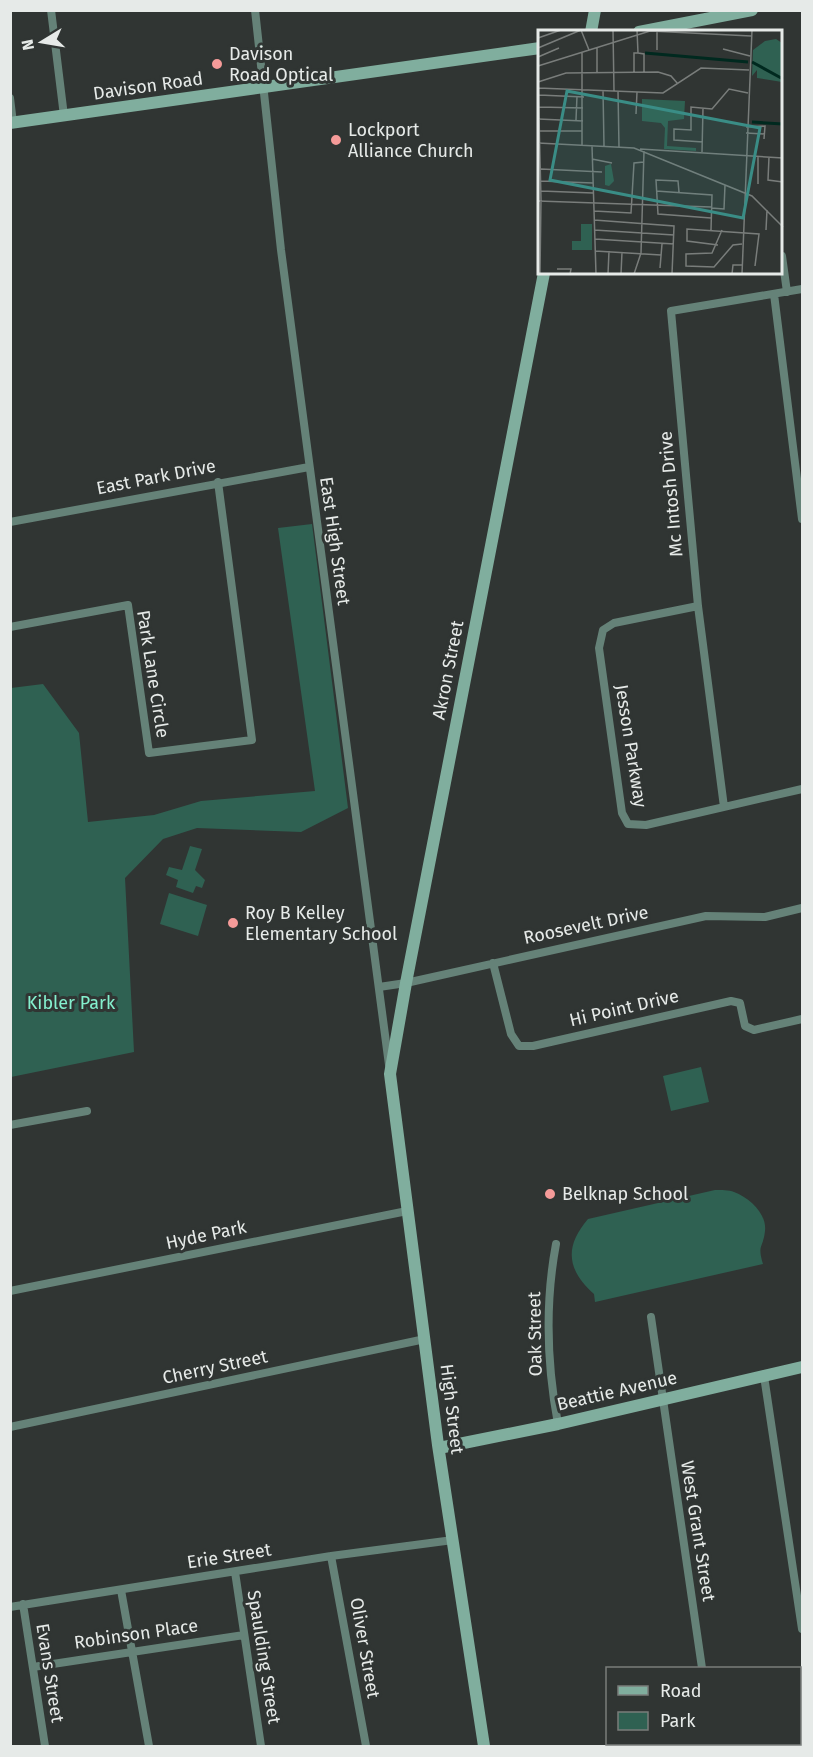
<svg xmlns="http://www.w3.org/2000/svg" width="813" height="1757" font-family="'Fira Sans',sans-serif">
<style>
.park{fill:#2f6152}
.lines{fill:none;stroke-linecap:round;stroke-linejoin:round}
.street{stroke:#658278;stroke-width:8}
.secondary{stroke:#80ae9e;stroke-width:12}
.poi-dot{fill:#f59b99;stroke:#303533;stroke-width:2}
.labels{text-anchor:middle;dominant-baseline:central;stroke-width:6;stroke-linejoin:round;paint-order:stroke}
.poi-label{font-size:18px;fill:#e6eae8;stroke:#303533;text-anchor:start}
.street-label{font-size:18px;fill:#e6eae8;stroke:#303533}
.park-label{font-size:18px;fill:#84f0ce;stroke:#303533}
.inset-river{fill:none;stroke:#00291f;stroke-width:3}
.inset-road{fill:none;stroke:#797d7b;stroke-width:1.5}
.view{fill:#3a8d86;fill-opacity:0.15;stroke:#3a8d86;stroke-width:3}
.inset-edge{fill:none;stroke:#e6eae8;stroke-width:3}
</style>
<rect width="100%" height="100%" fill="#303533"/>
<path class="park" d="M312 524 348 808 301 832 197 828 163 839 125 878 134 1052 11 1077V688L43 684 79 733 88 822 154 815 201 801 315 791 278 528Z
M190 846 202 849 195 870 205 880 202 888 196 886 193 893 176 887 178 880 166 875 169 867 182 870Z
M169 893 207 905 198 936 160 924Z
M701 1067 709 1102 671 1111 663 1076Z
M715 1190C721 1190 729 1190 734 1192 750 1198 767 1214 765 1231 763 1249 757 1244 763 1264L595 1302 594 1294C567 1270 564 1247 588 1219Z"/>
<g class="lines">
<path class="street" d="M51 10 64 116
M255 10 281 250 389 1065
M10 98 13 123
M782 256 787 292
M774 294 802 519
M10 522 309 467
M698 606 614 623 603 630 599 648 622 813 628 824 646 825 802 789
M10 627 128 605 149 753 252 740 218 482
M724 807 698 606 671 311 802 289
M493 963 511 1034 519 1046H533L731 1001 740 1003 745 1026 754 1030 802 1019
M379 987 406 983 706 916 765 917 802 908
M10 1125 87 1111
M556 1244C545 1303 547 1365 558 1424
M10 1291 407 1211
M651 1317 702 1668
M764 1376 802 1629
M10 1427 425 1339
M331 1556 366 1746
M235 1572 261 1746
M121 1590 149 1746
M23 1604 45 1746
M10 1607 331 1556 453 1540
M33 1667 244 1635
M713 1744 714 1746"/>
<path class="secondary" d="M591 32 595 10
M639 32 752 10
M10 123 540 48
M439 1448 558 1424 802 1367
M484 1746 438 1445 390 1074 406 983 544 273"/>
</g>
<g class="poi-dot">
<circle cx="217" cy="64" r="6"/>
<circle cx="336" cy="140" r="6"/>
<circle cx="233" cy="923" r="6"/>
<circle cx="550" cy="1194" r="6"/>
</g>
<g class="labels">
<g class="poi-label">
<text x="229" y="54">Davison<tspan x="229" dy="21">Road Optical</tspan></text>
<text x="348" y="130">Lockport<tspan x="348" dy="21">Alliance Church</tspan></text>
<text x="245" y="913">Roy B Kelley<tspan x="245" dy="21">Elementary School</tspan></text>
<text x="562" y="1194">Belknap School</text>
</g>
<g class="street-label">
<text transform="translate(148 86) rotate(-8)">Davison Road</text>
<text transform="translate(156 477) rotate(-11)">East Park Drive</text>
<text transform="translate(671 494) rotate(-95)">Mc Intosh Drive</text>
<text transform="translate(335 541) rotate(82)">East High Street</text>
<text transform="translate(448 670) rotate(-79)">Akron Street</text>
<text transform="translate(153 674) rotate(81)">Park Lane Circle</text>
<text transform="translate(631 746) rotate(81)">Jesson Parkway</text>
<text transform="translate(586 925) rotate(-12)">Roosevelt Drive</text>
<text transform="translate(624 1008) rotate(-13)">Hi Point Drive</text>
<text transform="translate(206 1235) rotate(-12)">Hyde Park</text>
<text transform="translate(535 1334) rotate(-91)">Oak Street</text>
<text transform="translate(215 1367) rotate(-12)">Cherry Street</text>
<text transform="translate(617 1391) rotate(-13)">Beattie Avenue</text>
<text transform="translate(452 1409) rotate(83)">High Street</text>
<text transform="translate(698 1531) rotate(81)">West Grant Street</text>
<text transform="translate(229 1556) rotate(-9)">Erie Street</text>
<text transform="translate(136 1634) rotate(-8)">Robinson Place</text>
<text transform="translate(365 1648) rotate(80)">Oliver Street</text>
<text transform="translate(264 1657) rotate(81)">Spaulding Street</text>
<text transform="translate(50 1673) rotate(81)">Evans Street</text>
</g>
<g class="park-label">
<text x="71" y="1003">Kibler Park</text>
</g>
</g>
<g transform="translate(538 30)">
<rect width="244" height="244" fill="#303533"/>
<path d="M238 9 244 13V52L219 48V40L214 46 215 20 227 11Z" fill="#2f6152"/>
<path d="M104 69 147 71 146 89 130 91 129 116 158 118V121L126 119 127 98 123 93 104 91ZM73 134 76 151 71 156 67 155V136ZM43 194H54V220H34V211H43Z" fill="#2f6152"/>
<path class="inset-river" d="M107 23 210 32M214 32 245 49M214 92 245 94"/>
<path class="inset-road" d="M43 0 51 20M75 0 76 61M99 0 100 23M0 8 23 0M59 17V43M0 18 43 0M185 19 212 26M119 20V1M100 23 106 24V42M0 27 21 18M0 36 112 1 213 6M96 42V23H100M0 44 3 169M0 52 28 43 120 42 133 46 140 54M0 58 125 63 163 38 211 40M65 60 66 116M80 61 81 117M1 65 46 67M1 77 45 78M98 84 99 62M0 89 45 91M38 90 39 66M208 97 227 96 226 109M2 101H44M208 103 227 104M165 112 136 110V99L153 100V77L174 79 191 59 210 63M0 113 96 118 214 166 245 197M44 115V22M54 116 58 244M102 119 245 128M164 122 165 78M231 127 230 150 245 152M54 129 74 133M3 139 64 142M3 151 55 153M220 154V126M3 161 55 163M118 161 174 165 173 200M141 162 140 151 118 150 120 184 173 188M0 171 173 177M173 178 186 179 187 155M56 181 93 183 96 133 106 132M56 190 136 196 134 244M56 200 136 205M184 200 174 223 148 224V236L176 237 195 215 204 214M228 200 229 180M57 209 136 214M180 215 149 211V199L221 204 217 236M57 221 123 225M122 238 124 214M19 239H33L32 244M2 244 3 169M70 244 71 221M83 244 84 222M96 244 103 223 106 121M194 244 195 235H204M204 244 214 0"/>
<path class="view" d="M29 61 222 98 205 188 12 150Z"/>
<rect width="244" height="244" class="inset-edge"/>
</g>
<rect width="813" height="1757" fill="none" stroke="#e6eae8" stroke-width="24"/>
<rect x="606" y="1667" width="195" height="78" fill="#303533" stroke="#797d7b" stroke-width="1.5"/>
<rect x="618" y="1686" width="30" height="9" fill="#80ae9e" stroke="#797d7b" stroke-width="1.5"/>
<text x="660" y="1697" font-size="18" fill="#e6eae8">Road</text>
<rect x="618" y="1712" width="30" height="18" fill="#2f6152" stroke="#797d7b" stroke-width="1.5"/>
<text x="660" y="1727" font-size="18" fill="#e6eae8">Park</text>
<g transform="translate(42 42) rotate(259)" stroke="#303533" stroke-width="4.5" paint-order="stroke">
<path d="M0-4.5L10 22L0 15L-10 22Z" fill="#e6eae8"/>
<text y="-9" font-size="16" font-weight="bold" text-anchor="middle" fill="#e6eae8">N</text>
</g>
</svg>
